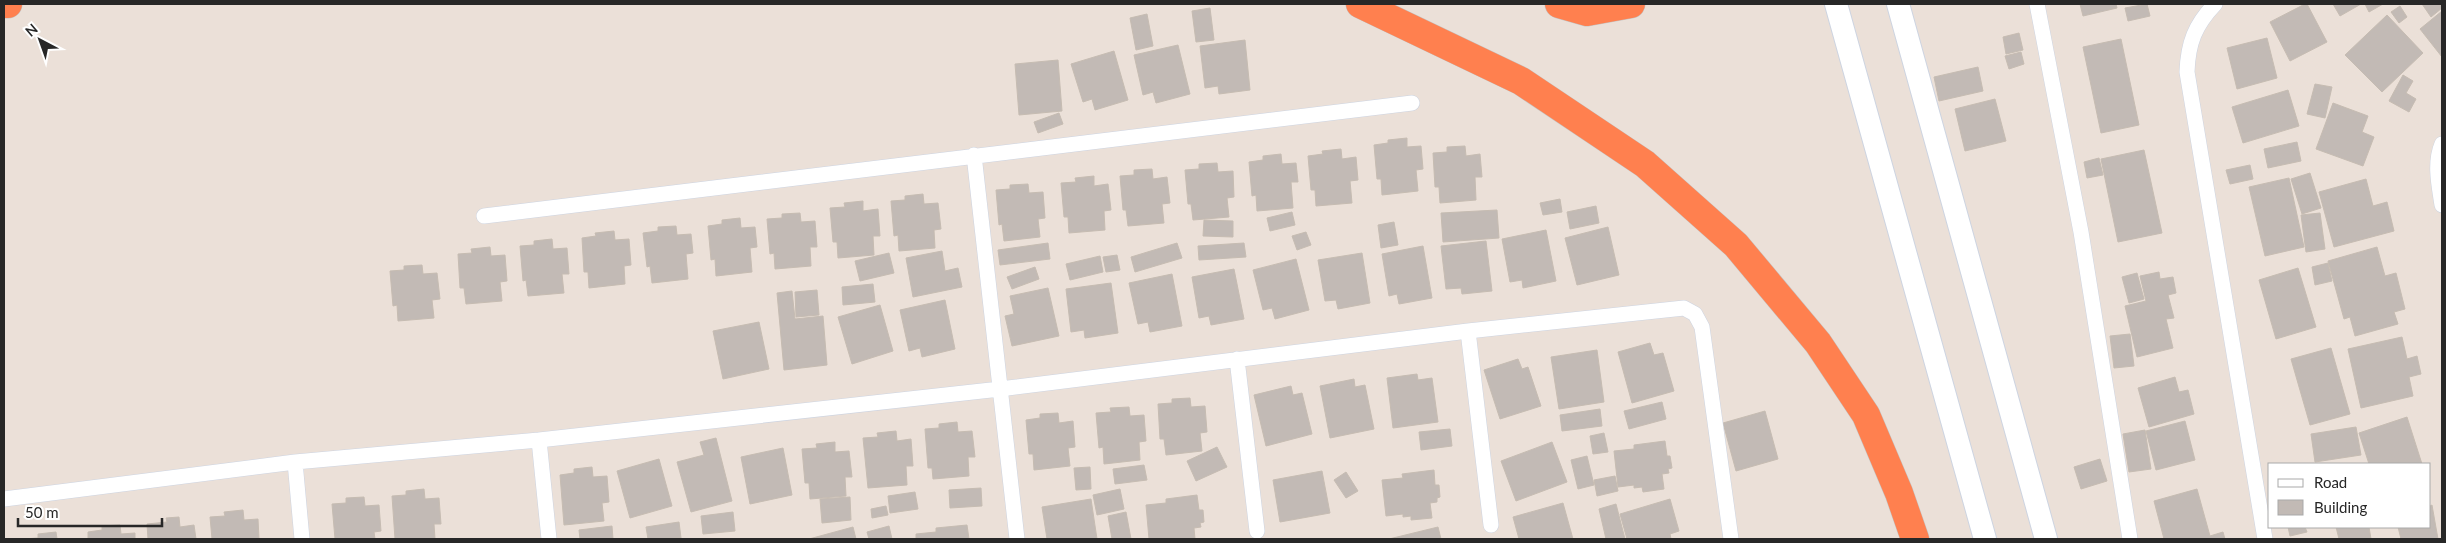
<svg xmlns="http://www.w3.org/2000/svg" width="2446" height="543" font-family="Lato,sans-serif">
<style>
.building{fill:#c2bab5;stroke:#c6bcb2}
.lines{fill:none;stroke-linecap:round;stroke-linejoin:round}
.street-casing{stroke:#cdd4e1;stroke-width:16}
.secondary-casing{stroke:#cdd4e1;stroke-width:24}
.highway-casing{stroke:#c3c3c3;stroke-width:29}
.street{stroke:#fff;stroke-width:15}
.secondary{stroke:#fff;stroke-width:22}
.highway{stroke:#ff804f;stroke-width:28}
</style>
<rect width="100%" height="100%" fill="#ebe0d8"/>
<path class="building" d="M2080 4H2116L2117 8 2083 16Z
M2147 4 2150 16 2128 21 2125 8Z
M2305 4H2307L2327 42 2290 61 2270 22Z
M2333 4H2361L2340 16Z
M2365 4H2383L2369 12Z
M2422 4H2442V8L2431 17Z
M2400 6 2407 17 2399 23 2391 12Z
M1210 8 1214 40 1196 42 1192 11Z
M2442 11V57L2420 29Z
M1147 14 1153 46 1136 50 1130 18Z
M2387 15 2423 53 2382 92 2345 55Z
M2019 33 2023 50 2006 54 2003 37Z
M2267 38 2277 78 2237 89 2227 48Z
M2121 39 2139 125 2101 133 2083 47Z
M1245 40 1250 90 1219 94 1218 86 1205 88 1200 46Z
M1178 45 1190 94 1156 103 1153 92 1143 95 1134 55Z
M1114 51 1128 100 1095 110 1092 99 1083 102 1071 64Z
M2021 52 2024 64 2009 69 2005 56Z
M1058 60 1062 111 1019 115 1015 64Z
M1978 67 1983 91 1939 101 1934 77Z
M2403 75 2413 81 2406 93 2416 99 2409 112 2389 101Z
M2315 84 2332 87 2325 118 2307 114Z
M2288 90 2299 126 2243 143 2232 107Z
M1995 99 2006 141 1965 151 1955 109Z
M2333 103 2368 116 2362 132 2374 137 2363 166 2316 149Z
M1059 113 1063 124 1038 133 1034 122Z
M1407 138V147L1421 146 1423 169 1416 170 1418 191 1382 195 1381 179H1377L1374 145 1388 143V140Z
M2297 142 2301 161 2268 168 2264 149Z
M1465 146 1466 156 1480 154 1482 177H1475L1476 200 1440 203 1439 187H1435L1433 153 1447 152V147Z
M1341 149 1342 159 1356 157 1358 180 1350 181 1352 203 1316 206 1315 190H1311L1308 156 1323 154 1322 151Z
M2144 150 2162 233 2118 242 2101 159Z
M1281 154 1282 164 1296 163 1298 182H1291L1293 208 1257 211 1256 195 1252 196 1249 162 1263 160V156Z
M2099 158 2103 175 2087 178 2084 162Z
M1217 163 1218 172 1233 171 1234 197 1227 198 1229 217 1193 220 1191 204H1188L1185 170 1199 169V164Z
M2250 165 2253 179 2230 184 2226 170Z
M1152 169 1153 179 1167 177 1170 203 1162 204 1164 223 1128 226 1126 210H1123L1120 176 1134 175V170Z
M2310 173 2321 208 2302 214 2291 179Z
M1094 176V186L1108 184 1111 210 1104 211 1105 230 1069 233 1068 217H1064L1061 183 1076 182 1075 178Z
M2289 178 2304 247 2265 256 2249 187Z
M2366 179 2373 206 2387 202 2394 231 2334 247 2319 192Z
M1028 184 1029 193 1043 192 1045 218 1038 219 1040 237 1004 241 1002 224 999 225 996 190 1010 189V185Z
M923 194 924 204 938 203 941 229 934 230 935 248 899 251 898 235 894 236 891 201 905 200V196Z
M1560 199 1562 212 1543 215 1540 203Z
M863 201V211L878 209 880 236H873L874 255 838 258 837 242H833L830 208 845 207 844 203Z
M1596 206 1599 223 1570 229 1567 212Z
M1497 210 1499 238 1443 242 1441 213Z
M1292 212 1295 225 1270 231 1267 218Z
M800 213 801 222 815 221 817 247H810L811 266 775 269 774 253 770 254 767 219 782 218V214Z
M2320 213 2325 249 2306 252 2301 215Z
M740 218 741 228 755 227 757 247 750 248 752 272 716 276 715 259 711 260 708 226 722 224V220Z
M1204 220 1233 221V237L1203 236Z
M1394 222 1398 245 1381 248 1378 225Z
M676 226 677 235 691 234 693 253 686 254 688 279 652 283 650 266 647 267 643 233 658 231V227Z
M1608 227 1619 275 1577 285 1565 238Z
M1546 230 1556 281 1523 288 1522 280 1510 282 1502 239Z
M614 231 615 240 629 239 631 265 624 266 625 284 589 288 588 272H584L582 238 596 236 595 233Z
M1306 232 1311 245 1297 250 1292 236Z
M552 239 553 249 567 248 569 274H562L564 293 528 296 526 280 523 281 520 246 534 245V241Z
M1486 241 1492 291 1462 294 1461 288 1446 289 1441 246Z
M1048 243 1050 259 1000 265 998 250Z
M1177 243 1182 258 1135 272 1131 257Z
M1244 243 1246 257 1199 260 1198 246Z
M1423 246 1432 298 1399 304 1397 294 1389 296 1382 254Z
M490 247 491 256 505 255 507 281 500 282 502 301 466 304 464 288H460L458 254 472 253 471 249Z
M2377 247 2385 276 2396 273 2405 309 2394 312 2398 324 2355 336 2350 317 2344 319 2328 261Z
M942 251 945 271 958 268 962 287 913 297 906 258Z
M889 253 894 273 860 281 855 261Z
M1362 253 1370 303 1338 309 1336 300 1325 301 1318 260Z
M1117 255 1120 270 1106 272 1103 257Z
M1100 256 1103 272 1070 280 1066 264Z
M1296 259 1309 310 1275 319 1272 308 1263 310 1253 270Z
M2328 263 2332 281 2315 285 2312 267Z
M422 265 423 274 437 273 440 299 432 300 434 318 398 321 397 305 393 306 390 271 404 270V266Z
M1035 267 1039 279 1012 289 1007 277Z
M2298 268 2316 327 2276 339 2259 280Z
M1234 269 1244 319 1211 325 1209 316 1199 318 1192 277Z
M2159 272 2160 279 2173 277 2176 293 2168 295 2174 318 2166 319 2173 348 2137 357 2125 306 2146 301 2140 276Z
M2137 273 2144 299 2129 303 2122 277Z
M1172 274 1182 326 1150 332 1148 322 1138 324 1129 283Z
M1111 283 1118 333 1085 338 1084 330 1071 332 1066 289Z
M873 284 875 302 843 305 842 287Z
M1048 288 1059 336 1012 346 1005 316 1014 314 1010 296Z
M817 290 819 315 796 317 795 292Z
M792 291 795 319 823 316 827 365 784 370 777 293Z
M945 300 955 349 922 357 920 348 909 351 900 310Z
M880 305 893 351 852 364 838 317Z
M759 322 769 369 723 379 713 331Z
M2130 334 2134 366 2114 368 2110 336Z
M2402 337 2407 359 2417 356 2421 374 2409 377 2413 396 2361 408 2348 349Z
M1650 343 1654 355 1663 353 1674 391 1632 403 1618 352Z
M2331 348 2350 414 2310 425 2291 359Z
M1597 350 1604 402 1559 409 1551 357Z
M1518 359 1522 369 1528 367 1541 406 1500 419 1484 370Z
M1417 374 1418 380 1432 378 1438 422 1393 428 1387 378Z
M2175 377 2179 392 2188 390 2194 414 2149 427 2138 388Z
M1354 379 1355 387 1365 385 1374 429 1330 438 1320 386Z
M1291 386 1293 395 1302 393 1312 434 1266 446 1254 395Z
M1190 398 1191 407 1205 406 1207 432 1200 433 1202 451 1166 455 1164 439H1160L1158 404 1172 403V399Z
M1662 402 1666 419 1629 429 1624 411Z
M1129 407 1130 416 1144 415 1146 441 1139 442 1140 460 1104 464 1103 447 1099 448 1096 413 1111 412 1110 408Z
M1600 409 1602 426 1562 431 1560 415Z
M1765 411 1778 459 1736 471 1723 423Z
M1058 413 1059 423 1073 421 1075 447 1068 448 1070 466 1034 470 1033 454H1029L1026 420 1040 418V414Z
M2407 417 2422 464H2369L2359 433Z
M2185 421 2195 460 2156 470 2146 431Z
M957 422 958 432 972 431 975 457H968L969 476 933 479 932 468H928L925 429 939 428V424Z
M2356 427 2361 455 2315 462 2311 434Z
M1450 429 1452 446 1421 450 1419 432Z
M2145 430 2151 469 2129 472 2123 434Z
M896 431 897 441 911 439 913 466H906L907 485 868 488 863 438 878 437 877 433Z
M1604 433 1608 452 1593 454 1590 436Z
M716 438 732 501 691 512 677 462 704 455 700 442Z
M1665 441 1667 456H1670L1672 468 1668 469 1669 473 1662 474 1664 489 1643 492 1642 487 1634 488V485L1618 487 1614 451 1634 449V445Z
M835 442V452L849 451 852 477H845L846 496 810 499 809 483H805L802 449 817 448 816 444Z
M1552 442 1567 482 1516 501 1501 461Z
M1217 447 1227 467 1196 481 1187 461Z
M783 448 792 495 750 504 741 457Z
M1587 456 1594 485 1578 489 1571 460Z
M659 459 672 506 630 518 617 471Z
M2100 459 2107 481 2081 489 2074 467Z
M1144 465 1147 480 1115 484 1113 469Z
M592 467 593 477 607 476 609 502 602 503 604 521 564 525 560 475 574 473V469Z
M1090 467 1091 489 1076 490 1074 468Z
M1434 470 1435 485H1439L1440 497 1437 498V502L1430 503 1432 518 1411 520V516L1403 517V514L1386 516 1382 480 1403 478 1402 474Z
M1322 471 1330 513 1280 522 1273 480Z
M1346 472 1358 491 1346 498 1334 480Z
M1615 476 1618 491 1597 496 1594 480Z
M981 488 982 506 950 508 949 490Z
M424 489 425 499 439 498 441 524H434L435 539H395L392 496 406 495V491Z
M1120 489 1124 509 1097 515 1093 495Z
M2197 489 2210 536 2223 532 2225 539H2164L2154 501Z
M915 492 918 509 890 513 888 496Z
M1197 495 1199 510H1203L1204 522 1200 523 1201 527 1194 528 1195 539H1149L1146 505 1166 503V499Z
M364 497 365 506 379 505 381 531 374 532 375 539H335L332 504 346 503V498Z
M850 497 851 520 822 523 820 499Z
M1091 499 1097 539H1047L1042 507Z
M1670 499 1679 531 1670 534 1671 539H1627L1620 514Z
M1563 503 1573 539H1519L1513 517Z
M1616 504 1625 539H1606L1599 509Z
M2432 505 2438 539H2401L2398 527H2430V506Z
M886 506 888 515 872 518 871 509Z
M243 510 244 520 258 519 259 539H212L210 517 225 516 224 512Z
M733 512 735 531 703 534 701 516Z
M1126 512 1131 539H1112L1108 516Z
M179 517 180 527 194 525 196 539H148L147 524 167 522 166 518Z
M679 522 681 538 648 539 646 527Z
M120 525 121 534 135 533V539H88V532L102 530V526Z
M967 525 969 539H916V534L936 532V528Z
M612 526 613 539H580L579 530Z
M889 526 892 539H869L867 532Z
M853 527 856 539H809Z
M1438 527 1441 539H1389Z
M2288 527H2305L2307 532 2290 536Z
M2336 527H2369L2371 539H2339Z
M56 532 57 539H24L38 538V534Z"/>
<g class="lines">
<g class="street-casing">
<path id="street" d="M2037 4 2081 232 2130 539
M2215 4C2195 25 2188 43 2187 72L2265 539
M2442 144C2434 163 2439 185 2442 205
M974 155 1017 539
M484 216 1412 103
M1468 331 1491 525
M1237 359 1257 531
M539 440 549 539
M295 462 302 539
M4 499 295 462 539 440 1000 389 1468 331 1684 308 1695 314 1702 327 1731 539"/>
</g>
<g class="secondary-casing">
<path id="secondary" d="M1836 4 1985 539
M1898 4 2046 539"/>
</g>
<g class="highway-casing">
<path id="highway" d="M4 4H8
M1360 4 1521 81 1645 164 1736 245 1818 343 1866 415 1899 493 1915 539
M1559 4 1587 12 1631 4"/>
</g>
<use href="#street" class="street"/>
<use href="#secondary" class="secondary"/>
<use href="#highway" class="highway"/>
</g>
<rect width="2446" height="543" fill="none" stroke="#272727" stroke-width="10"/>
<rect x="2268" y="463" width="162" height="65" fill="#ffffff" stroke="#a9a9a9"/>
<rect x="2278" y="479" width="25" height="8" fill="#ffffff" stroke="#a9a9a9"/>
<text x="2314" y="488" font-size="15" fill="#272727">Road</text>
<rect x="2278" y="500" width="25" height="15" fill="#c2bab5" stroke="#a9a9a9"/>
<text x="2314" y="513" font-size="15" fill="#272727">Building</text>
<g transform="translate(40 40) rotate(319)" stroke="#ffffff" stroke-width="4" paint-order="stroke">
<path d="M0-4L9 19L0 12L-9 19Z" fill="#272727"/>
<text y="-8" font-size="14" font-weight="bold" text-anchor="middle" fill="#272727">N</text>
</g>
<path d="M18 518v8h144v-8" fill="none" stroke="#272727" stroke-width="2.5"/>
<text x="25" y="518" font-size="15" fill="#272727" stroke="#ffffff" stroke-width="4" paint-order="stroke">50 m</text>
</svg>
